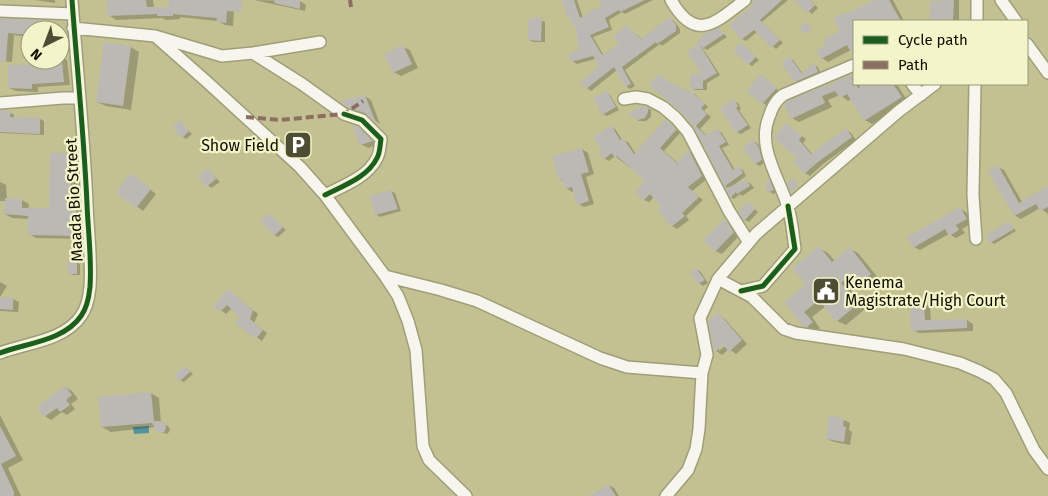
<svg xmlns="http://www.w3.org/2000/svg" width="1048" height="496" font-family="'Fira Sans',sans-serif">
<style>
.water{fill:#55949c}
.shadow{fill:#0003;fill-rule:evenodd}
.building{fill:#bcb9b4}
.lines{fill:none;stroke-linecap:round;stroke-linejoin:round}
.minor-casing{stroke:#9f9e78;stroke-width:14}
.minor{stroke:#f6f6ef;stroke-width:11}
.quiet{stroke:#8d6e63;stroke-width:4;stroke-dasharray:8 4;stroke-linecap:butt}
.cycleway-casing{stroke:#f4f4ca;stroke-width:8}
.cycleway{stroke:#1b5e20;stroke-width:5}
.labels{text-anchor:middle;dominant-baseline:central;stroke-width:4.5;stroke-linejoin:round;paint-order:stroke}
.poi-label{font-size:16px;fill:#0f0e00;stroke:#f4f4ca;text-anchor:end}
.street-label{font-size:16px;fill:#0f0e00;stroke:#f4f4ca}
</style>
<rect width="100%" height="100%" fill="#c3c192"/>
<path class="water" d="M149 426V433L134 434 133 427Z"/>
<path class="shadow" d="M35 0H55V3Z
M108 0H153L154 8 171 9V0H193L234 11 233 26 225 25 217 21 180 17V19L166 20 162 18 116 20 109 15Z
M254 0 300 1 306 5 305 11Z
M563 0H577L583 18 604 5 600 0H653L625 14 622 12 609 20 612 30 593 37 604 56 622 44 626 27 642 39 670 19 674 21 680 29V33L662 46 660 44 625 70 635 86 630 89 626 86 617 70 591 91 587 88 601 68 595 59 577 64 572 61 580 51 577 29Z
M758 0H788L762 22 783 43 776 49 757 32 746 41 742 39 753 7Z
M796 0H810L818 8 812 14Z
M876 0H893L904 21H854V55L851 50 828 62 822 58 841 32 847 15Z
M942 0H959V21H932V3H942Z
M0 19 40 21 47 25 46 30H30V37L14 35 12 62 0 61Z
M541 20 545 22V42H533L529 40Z
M719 29 727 37 707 50 702 47 720 75 707 83V90H695L692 88 704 75 689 52Z
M105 43 131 47 139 52 131 110 106 106 97 102Z
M741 43 759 60 752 66 749 64Z
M403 47 410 50 418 68 401 76 394 72 386 55Z
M60 57 67 60 70 85 38 87V92L16 91 9 88 43 67V60H60Z
M790 58 793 60 803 74 814 65 818 67 821 74 799 83 796 81Z
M850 76 854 79V84H859L861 88 868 84H897L908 102 872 124 865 120 852 99 848 101 840 95 828 100 832 107 799 122 792 118 786 105Z
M764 77 779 91 766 105 749 91Z
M670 84 695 94 708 107 704 111 711 117 700 129 707 136 718 130 722 133 729 145 722 148 735 170 739 168 743 170 746 176 731 187 747 181 751 184 754 188 742 196 740 194 734 199 732 198 695 127Z
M606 92 610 95 619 110 607 116 603 114Z
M365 96 371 100 380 124 368 115 355 110 346 104Z
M734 101 738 103 741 109 739 110 751 128 741 134 737 132Z
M647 108 651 110V117L646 121H639L630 114Z
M0 112H10L14 115V119H40L44 121V135L0 133Z
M666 121 680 133 664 151 678 163 689 151 694 154 707 179 692 191 703 200 686 216 689 220 677 229 672 226 659 210 663 207 654 197 649 202 644 200 647 181 615 156 609 161 604 158 603 150 611 127 616 130 622 140 628 142 636 154Z
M180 122 192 134 186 139 183 137Z
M786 124 806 139 803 143 813 155 846 130 851 133 856 140 823 164 810 176 805 173 795 161 799 158Z
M357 128 364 132 377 145 368 148 361 144Z
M753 141 757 143 763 151 765 162 760 166 756 164 745 148Z
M582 149 588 153 594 174 586 177 594 204 584 207 579 204 575 190 572 192 566 188 564 181 560 179Z
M71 155 78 159V211L83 213 82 239 36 238 29 234V219L12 218 5 214 6 201H0V182L6 185 7 199 22 200 29 204 28 209H50Z
M998 167 1004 170 1022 202 1048 187V214L1040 208 1021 219 1014 215Z
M208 170 220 182 211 188 200 177Z
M136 179 156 194 143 211 117 192Z
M769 181 773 183 777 192 773 194 769 191Z
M391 191 395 193 401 211 380 217 376 214Z
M748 203 758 212 749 222 745 220 740 212Z
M960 209 966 212 972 223 962 229 965 233 956 238 949 234 920 250 914 247Z
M269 215 286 230 278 237 274 235Z
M723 221 734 228 739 236 722 254 715 251Z
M1009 223 1016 231 994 244 991 242Z
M819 248 828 253 835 261 850 249 858 253 879 279 870 286 860 279 849 288 865 309 846 325 837 321 826 306 812 317 820 328 816 331 805 326 785 302 807 285Z
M76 262 80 264V275H73L69 273Z
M696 269 700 271 708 283 703 286 699 283 691 272Z
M0 282 7 286 0 297Z
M233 294 258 314 254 323 267 333 262 341 237 323 242 316 232 308 226 314 215 306Z
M0 299H13L19 302 18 312 0 311Z
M924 303 930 307 931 321 967 320 973 324V331L919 333 913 330Z
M718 314 724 318 747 344 736 354 729 349 722 355 715 350ZM727 340 729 342 719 351V348Z
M185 367 193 374 184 382 180 380Z
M65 387 72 391 78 399 71 404 75 409 67 415 62 412 51 420 45 416Z
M151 393 159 398 161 423 168 426 170 429 169 432 167 434 158 431 156 427 111 432 102 427Z
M0 415 23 460 8 468 21 496H0Z
M844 420 850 423 849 430 852 432 850 445 834 442 827 439Z
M608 485 614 488 619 496H590Z"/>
<path class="building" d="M107 0H146L147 7H169V0H242V12L227 11 226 23 216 22 217 18 173 14V16H157V14L107 16Z
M275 0H300V9L274 3Z
M562 0H574L580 18 602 5 598 0H645L620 12 619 10 605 18 609 27 590 35 602 55 620 44 613 37 626 25 641 39 670 17 676 25V31L657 44 656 42 622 67 631 84 625 87 614 67 586 89 580 82 599 67 593 56 571 62 569 53 579 50 576 29 566 13Z
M756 0H782L760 20 780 40 771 48 754 30 741 40 729 24 752 7 750 5Z
M794 0H810L815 5 807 13Z
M874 0H889L901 21H854V58L847 45 821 59 816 52 826 44 823 40 840 31 833 19 845 12 846 14Z
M940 0H954L953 21H930V1H940Z
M529 18H542L541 41 528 40Z
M0 19 41 20 40 30H30V35L8 33 6 62H0Z
M807 22 812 29 804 34 799 27Z
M719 28 724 34 703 48 700 45 717 73 703 81V89H690V74H702L687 52 699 44 697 41 705 34Z
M104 42 131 46 123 106 96 102Z
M741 42 756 57 748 65 733 50Z
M403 45 412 64 393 73 384 54Z
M790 57 802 74 809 66 815 64 818 72 795 82 781 63Z
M42 60H62L64 82 32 84V89L8 88V65H42Z
M659 74 667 81 690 92V90L705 104 701 108 707 114 696 126 705 135 718 129 726 142 719 146 733 170 739 166 743 173 725 186 726 188 747 180 750 186 737 194 736 192 731 197V199L694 127 681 112 649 85Z
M760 74 777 88 762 104 747 91Z
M850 75 858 88 865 84H893L902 97 864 121 847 94 840 98 835 91 822 96 825 103 791 119 784 104 787 101 824 86 825 87Z
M607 91 616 107 602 115 593 98Z
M365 95 374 118 376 123 365 113 347 107 345 105 342 100Z
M734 99 738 106 736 108 748 125 736 133 720 108Z
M642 106 648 108V112L645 118 638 120 628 114Z
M0 110 11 111 10 117 40 118V134L0 132Z
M666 119 676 130 660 148 677 163 689 150 702 176 688 187 699 197 682 213 685 216 671 227 658 210 661 207 650 194 643 201 635 192 645 181 617 156 615 158 612 153 604 159 598 152 602 150 593 137 611 125 620 140 623 138 634 154Z
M180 120 189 131 182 138 172 127Z
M786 123 802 136 799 140 811 154 846 128 852 137 818 162 804 174 793 161 797 158 774 138Z
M352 125 358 127 373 141 360 145Z
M753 139 759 148 762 160 755 164 743 148Z
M582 148 589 172 581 174 589 201 577 205 572 187 565 189 562 179 559 180 552 156Z
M50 153H71V208H76V236L28 235V216L4 214 5 198 22 199V208H49Z
M998 165 1019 203 1048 186V207L1040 211 1036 204 1014 216 988 171Z
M208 168 216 179 206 187 198 176Z
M130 173 151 189 136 208 116 193Z
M792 178 799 185 791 192 787 183Z
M769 179 774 190 768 192 765 184Z
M391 190 398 209 375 215 370 196Z
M748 202 755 209 744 221 738 212Z
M960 207 967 219 956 225 959 230 949 236 945 229 913 248 907 237Z
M269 213 283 227 274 236 260 221Z
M723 220 728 223 734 232 715 252 703 240Z
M1009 221 1014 229 990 243 986 235Z
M819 246 832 262 850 247 871 274 861 283 853 273 841 283 858 304 836 322 819 300 804 312 813 322 807 327H804L784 302 806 284 792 268Z
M68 261H77V274H68Z
M696 268 705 280 698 284 690 272Z
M228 289 253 310 250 319 263 330 256 339 235 323 240 317 227 305 220 312 213 306Z
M0 297 13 298V310L0 309Z
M924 302 925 320 967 319V328L911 331 910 303Z
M718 312 742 340 729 352 723 345 715 352 714 350 708 321Z
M185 366 190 372 180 381 174 375Z
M65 386 72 395 66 400 70 405 60 412 57 408 44 417 37 407Z
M151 392 154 421H161L165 423 166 428 164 432H157L152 423 101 427 98 397Z
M829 416 844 418 843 426 846 427 844 442 826 439Z
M0 426 16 456 1 464 14 492V496H0Z
M608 484 616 496H588L600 490Z"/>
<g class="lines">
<g class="minor-casing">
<path id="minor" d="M671 0C696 44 716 22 745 0
M1001 0 1016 21
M0 11 73 14
M977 21V0
M73 28 155 36 222 56 253 53 302 84 344 114 362 120 381 139C380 145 380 153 377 158 368 177 343 186 325 195
M155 36 206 81 300 167 325 195 385 276 398 296 408 321 416 350 423 446 429 460 466 496
M1027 44 1048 73
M253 53 320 42
M912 84 921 95
M975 84 973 195 976 239
M624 99 636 97 648 99 663 107 676 118 688 132 729 211 748 241
M0 103 63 98H80
M385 276 441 290 477 301 600 358 627 367 702 373
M718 279 752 297 784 329 796 333 904 349 960 363 979 371 994 379 1006 393 1034 450 1048 469
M741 291 763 286 795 249C793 235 792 218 787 204 778 176 757 147 769 117 772 108 775 101 783 95L854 65
M0 353C26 343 64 341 81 316 87 308 89 297 90 287 92 260 88 231 87 204 84 136 77 68 72 0
M666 496 688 470 696 449 699 429 702 373 707 355 700 318 718 279 756 234 899 111 935 84"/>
</g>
<use href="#minor" class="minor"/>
<path class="quiet" d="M350 0 351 7
M246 117 280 120 344 114 363 101"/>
<g class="cycleway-casing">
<path id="cycleway" d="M325 195C343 186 368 177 377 158 380 153 380 145 381 139L362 120 344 114
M741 291 763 286 795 249 788 206
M0 353C26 343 64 341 81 316 87 308 89 297 90 287 92 260 88 231 87 204 84 136 77 68 72 0"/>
</g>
<use href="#cycleway" class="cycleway"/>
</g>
<defs>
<g id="parking-square" transform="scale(1.4375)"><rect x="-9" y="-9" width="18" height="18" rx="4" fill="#4e4d33" stroke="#f4f4ca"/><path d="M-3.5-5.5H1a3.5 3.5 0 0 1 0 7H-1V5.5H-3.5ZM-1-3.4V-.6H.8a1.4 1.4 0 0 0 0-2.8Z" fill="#fff"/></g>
<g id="civic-square" transform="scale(1.4375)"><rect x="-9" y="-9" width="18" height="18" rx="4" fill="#4e4d33" stroke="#f4f4ca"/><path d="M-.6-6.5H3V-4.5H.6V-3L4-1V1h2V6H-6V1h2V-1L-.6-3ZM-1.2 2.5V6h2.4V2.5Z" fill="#fff"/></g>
</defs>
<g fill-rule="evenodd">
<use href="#parking-square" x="298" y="145"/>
<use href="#civic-square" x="826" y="291"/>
</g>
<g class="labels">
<g class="poi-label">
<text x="279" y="145">Show Field</text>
<text x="845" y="282" text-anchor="start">Kenema<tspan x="845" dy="18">Magistrate/High Court</tspan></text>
</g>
<g class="street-label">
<text transform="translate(74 200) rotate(-93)">Maada Bio Street</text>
</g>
</g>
<rect x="853" y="20" width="175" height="65" fill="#f4f4ca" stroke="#989879"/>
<rect x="863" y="36" width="25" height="8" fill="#1b5e20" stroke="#989879"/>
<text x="898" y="45" font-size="15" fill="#0f0e00">Cycle path</text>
<rect x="863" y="61" width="25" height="8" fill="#8d6e63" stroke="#989879"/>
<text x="898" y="70" font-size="15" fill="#0f0e00">Path</text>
<g transform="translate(45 45) rotate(222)"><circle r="24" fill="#f4f4ca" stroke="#989879"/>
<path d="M0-4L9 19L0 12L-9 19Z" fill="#4e4d33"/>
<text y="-8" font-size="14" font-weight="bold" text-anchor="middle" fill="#0f0e00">N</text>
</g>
</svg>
